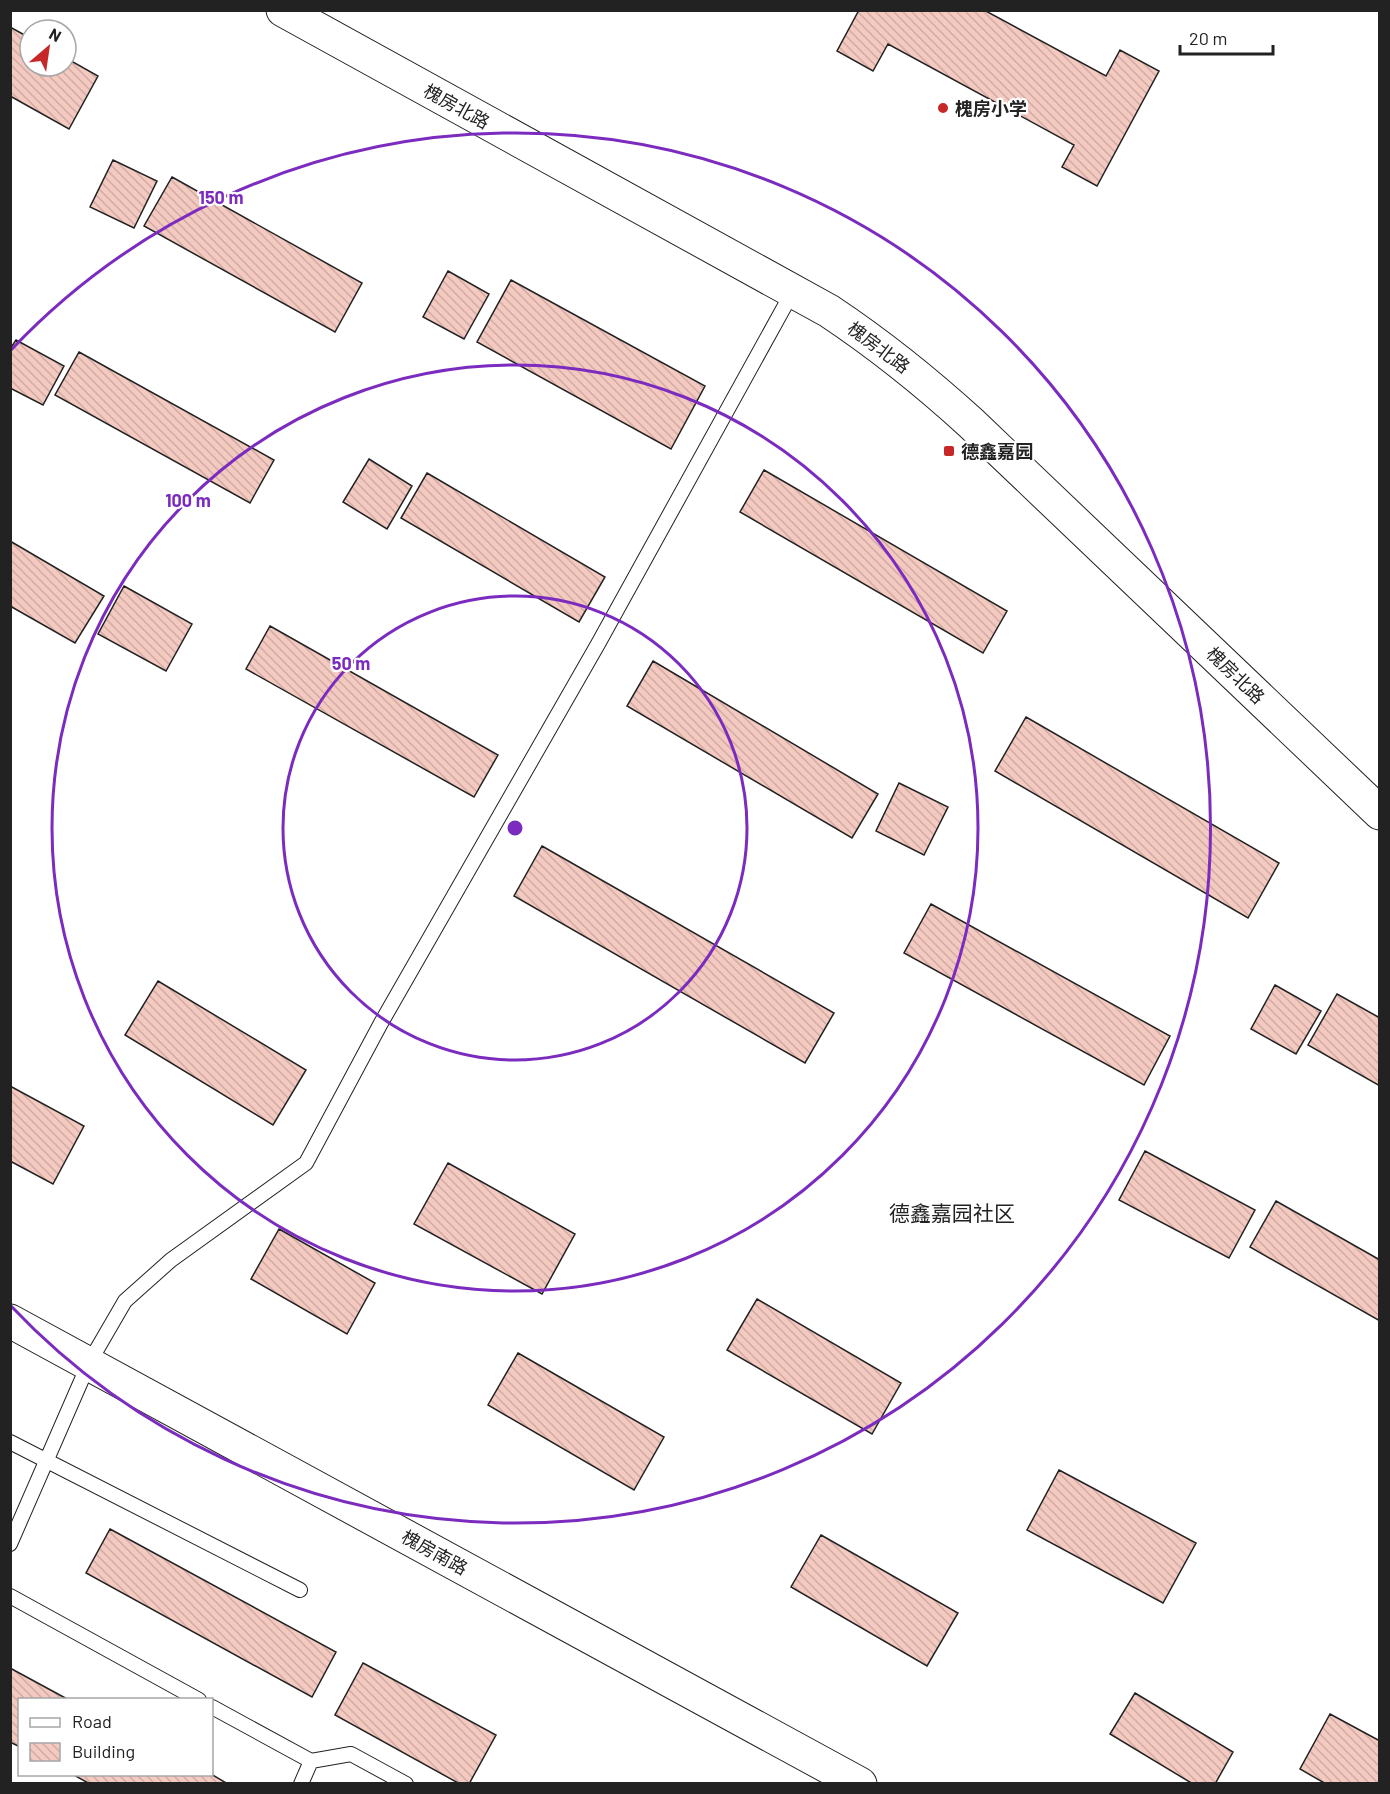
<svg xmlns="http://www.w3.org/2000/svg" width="1390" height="1794" font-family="Barlow,'Noto Sans SC',sans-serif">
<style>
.building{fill:url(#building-back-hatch);stroke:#222;stroke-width:1.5}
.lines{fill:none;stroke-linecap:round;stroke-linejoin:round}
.lane-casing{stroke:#222;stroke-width:16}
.secondary-casing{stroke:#222;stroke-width:35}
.lane{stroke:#fff;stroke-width:14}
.secondary{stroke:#fff;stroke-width:33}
.ring{fill:none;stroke:#7b2cbf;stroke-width:3}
.poi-dot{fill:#c62828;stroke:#fff;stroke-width:2}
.labels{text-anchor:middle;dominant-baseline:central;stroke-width:4.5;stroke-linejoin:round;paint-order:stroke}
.street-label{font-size:18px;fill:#222;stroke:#fff}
.poi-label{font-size:18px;font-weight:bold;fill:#222;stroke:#fff;text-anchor:start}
.quarter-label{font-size:21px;fill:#222;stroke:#fff}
.centre{fill:#7b2cbf;stroke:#fff;stroke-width:3}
.ring-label{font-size:18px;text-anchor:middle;font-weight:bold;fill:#7b2cbf;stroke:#fff;stroke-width:4.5;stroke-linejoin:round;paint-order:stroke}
</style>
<defs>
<pattern id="building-back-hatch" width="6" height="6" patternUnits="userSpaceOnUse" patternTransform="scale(1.5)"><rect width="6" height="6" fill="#f3c9c0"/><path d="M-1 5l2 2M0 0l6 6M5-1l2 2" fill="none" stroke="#d0aca5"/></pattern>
</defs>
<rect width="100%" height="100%" fill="#fff"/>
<path class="building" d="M859 10H984L1106 76 1120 50 1159 71 1097 186 1062 167 1074 145 888 44 873 71 837 51Z
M10 27 30 38V66H66V58L98 76 69 129 10 96Z
M113 160 157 181 134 228 90 207Z
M172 177 362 283 335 332 144 226Z
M448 271 489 294 464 339 423 317Z
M511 280 705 386 671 449 477 342Z
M16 340 64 366 43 405 10 388V349Z
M79 352 274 460 250 503 55 395Z
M369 459 412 486 387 529 343 502Z
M764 470 1007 611 983 653 740 512Z
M427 473 605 577 579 622 401 518Z
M10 541 104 596 75 643 10 606Z
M124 586 192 624 166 671 98 634Z
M270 626 498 755 474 797 246 669Z
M653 661 878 794 852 838 627 706Z
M1026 717 1279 863 1248 918 995 771Z
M899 783 948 807 924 855 876 831Z
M542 846 834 1013 805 1063 514 896Z
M931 904 1170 1036 1144 1085 904 953Z
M158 981 306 1070 273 1125 125 1035Z
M1275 985 1321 1011 1296 1054 1251 1029Z
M1337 994 1380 1018V1086L1308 1045Z
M10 1086 84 1126 53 1184 10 1161Z
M1145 1151 1255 1210 1229 1258 1119 1200Z
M448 1163 575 1234 542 1294 414 1224Z
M1276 1201 1380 1260V1321L1250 1247Z
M279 1229 375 1283 347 1334 251 1279Z
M757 1299 901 1383 872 1434 727 1350Z
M518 1353 664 1437 634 1490 488 1405Z
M1059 1470 1196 1543 1163 1603 1027 1530Z
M110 1529 336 1652 312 1697 86 1573Z
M821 1535 958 1613 927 1666 791 1587Z
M363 1663 496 1735 469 1784H460L335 1715Z
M10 1668 69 1700H20V1747L10 1742Z
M1135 1693 1233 1752 1215 1784H1193L1110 1734Z
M1330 1714 1380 1741V1784H1326L1300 1769Z
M72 1774H211L228 1784H90Z"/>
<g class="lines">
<g class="lane-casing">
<path id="lane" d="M10 1442 300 1590
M10 1544 89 1363 125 1301 171 1260 306 1163 381 1023 598 644 793 291
M10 1596 199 1700
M212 1707 311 1761 301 1784
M311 1761 351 1754 406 1784"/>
</g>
<g class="secondary-casing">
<path id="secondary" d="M283 10 829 311C880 345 926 382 971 423L1380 813
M10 1321 860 1784"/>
</g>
<use href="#lane" class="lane"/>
<use href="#secondary" class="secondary"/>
</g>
<g class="ring">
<circle cx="515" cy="828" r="232"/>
<circle cx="515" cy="828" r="463"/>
<path d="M11 350A695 695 0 1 1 11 1306"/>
</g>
<g class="poi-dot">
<circle cx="943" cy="108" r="6"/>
<rect x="943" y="445" width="12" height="12" rx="3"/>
</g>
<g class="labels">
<g class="street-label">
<text transform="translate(457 106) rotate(29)">槐房北路</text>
<text transform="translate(879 347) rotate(37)">槐房北路</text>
<text transform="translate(1236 675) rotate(44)">槐房北路</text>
<text transform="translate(435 1552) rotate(29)">槐房南路</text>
</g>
<g class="poi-label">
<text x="955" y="108">槐房小学</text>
<text x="961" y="451">德鑫嘉园</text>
</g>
<g class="quarter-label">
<text x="952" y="1212">德鑫嘉园社区</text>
</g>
</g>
<circle cx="515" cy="828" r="9" class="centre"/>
<g class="ring-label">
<text x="221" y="204">150 m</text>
<text x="188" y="507">100 m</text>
<text x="351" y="670">50 m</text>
</g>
<rect width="1390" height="1794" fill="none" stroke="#222222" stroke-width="24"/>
<rect x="18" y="1698" width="195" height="78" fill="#ffffff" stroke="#a7a7a7" stroke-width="1.5"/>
<rect x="30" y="1718" width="30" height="9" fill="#ffffff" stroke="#a7a7a7" stroke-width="1.5"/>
<text x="72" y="1728" font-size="18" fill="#222222">Road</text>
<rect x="30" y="1743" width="30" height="18" fill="url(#building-back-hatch)" stroke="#a7a7a7" stroke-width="1.5"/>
<text x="72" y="1758" font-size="18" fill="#222222">Building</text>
<g transform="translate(48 48) rotate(29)"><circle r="28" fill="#ffffff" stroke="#a7a7a7" stroke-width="1.5"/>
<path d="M0-4.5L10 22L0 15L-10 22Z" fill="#c62828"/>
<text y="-9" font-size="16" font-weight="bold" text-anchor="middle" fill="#222222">N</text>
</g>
<path d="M1180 45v9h93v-9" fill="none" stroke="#222222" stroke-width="3"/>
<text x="1189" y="45" font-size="18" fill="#222222" stroke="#ffffff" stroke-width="4.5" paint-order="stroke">20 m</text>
</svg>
